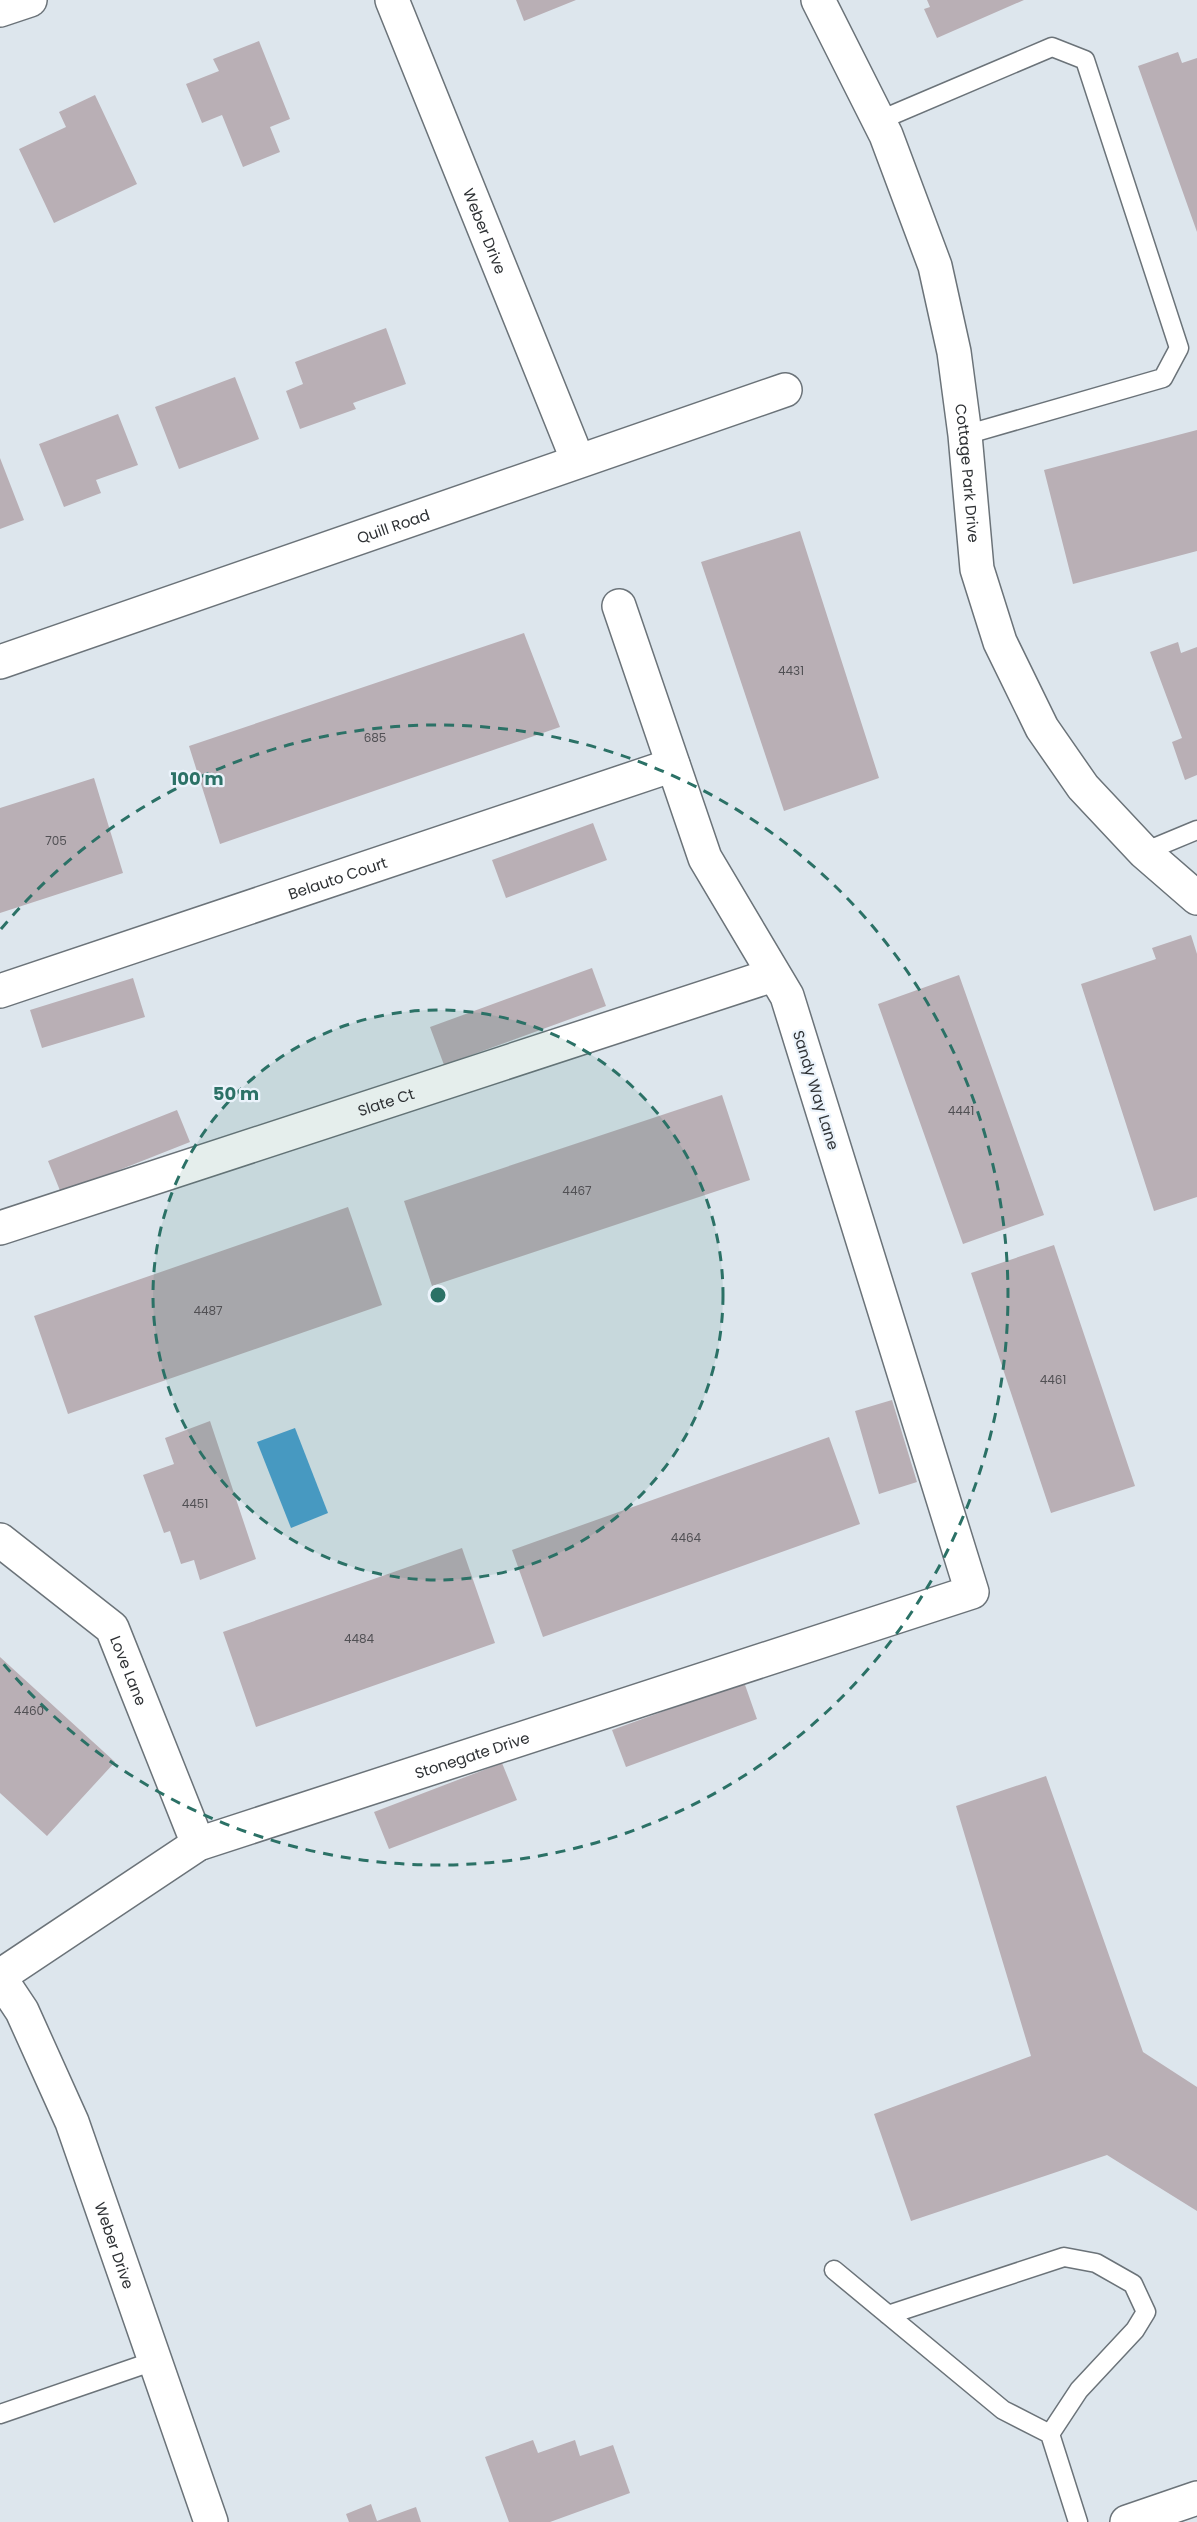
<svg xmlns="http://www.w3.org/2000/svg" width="1197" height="2522" font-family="Poppins,sans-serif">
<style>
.water{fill:#4c9fcf}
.building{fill:#b9afb5}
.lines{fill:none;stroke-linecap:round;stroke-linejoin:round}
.service-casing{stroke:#6b7379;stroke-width:21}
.minor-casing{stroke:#6b7379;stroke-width:36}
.secondary-casing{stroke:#6b7379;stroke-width:36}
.service{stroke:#fff;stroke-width:18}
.minor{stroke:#fff;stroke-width:33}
.secondary{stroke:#fff;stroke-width:33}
.ring{fill:none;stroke:#2b7166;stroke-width:3;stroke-dasharray:10 8}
.labels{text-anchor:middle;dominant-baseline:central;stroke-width:4.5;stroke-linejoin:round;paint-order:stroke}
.number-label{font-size:12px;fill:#515054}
.street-label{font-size:15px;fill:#2e3134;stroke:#ebf3fb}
.centre{fill:#2b7166;stroke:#ebf3fb;stroke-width:3}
.ring-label{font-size:18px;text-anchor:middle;font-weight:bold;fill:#2b7166;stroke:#ebf3fb;stroke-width:4.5;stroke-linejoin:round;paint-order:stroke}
</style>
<rect width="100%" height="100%" fill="#dde6ed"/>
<path class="water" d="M295 1428 328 1513 291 1528 257 1442Z"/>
<path class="building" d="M516 0H576L524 21Z
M927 0H1024L937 38 924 9 930 7Z
M259 41 290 119 270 127 280 152 243 167 222 115 202 123 186 84 219 71 213 59Z
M1178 52 1182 63 1197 58V232L1138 66Z
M95 95 137 184 54 223 19 149 66 127 59 112Z
M386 328 406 384 353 403 356 409 300 429 286 391 303 384 295 362Z
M235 377 259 439 179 469 155 407Z
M118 414 138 465 96 480 101 493 64 507 39 444Z
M1197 430V551L1073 584 1044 470Z
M0 458 24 520 0 529Z
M800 531 879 778 784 811 701 562Z
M524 633 560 727 220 844 189 746Z
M1178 642 1181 653 1197 647V775L1185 780 1172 742 1182 738 1150 652Z
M94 778 123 873 0 913V808Z
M593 823 607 860 506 898 492 860Z
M1191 935 1197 954V1197L1154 1211 1081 984 1156 959 1152 948Z
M592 968 606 1006 444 1065 430 1027Z
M959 975 1044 1215 963 1244 878 1004Z
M133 978 145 1017 42 1048 30 1010Z
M722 1095 750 1180 432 1286 404 1201Z
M177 1110 190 1142 61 1193 48 1161Z
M348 1207 382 1305 68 1414 34 1316Z
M1054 1245 1135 1486 1051 1513 971 1273Z
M892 1400 917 1482 879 1494 855 1411Z
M210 1421 256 1559 200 1580 194 1560 181 1564 170 1531 164 1533 143 1475 174 1464 165 1438Z
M829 1437 860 1524 543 1637 512 1550Z
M462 1548 495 1643 256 1727 223 1632Z
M0 1657 115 1762 47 1836 0 1793Z
M744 1682 757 1719 626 1767 612 1730Z
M502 1763 517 1800 389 1849 374 1812Z
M1046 1776 1143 2052 1197 2087V2211L1107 2155 911 2221 874 2114 1031 2056 956 1806Z
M533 2440 538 2453 575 2440 580 2456 613 2445 630 2493 550 2522H509L485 2457Z
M371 2504 377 2521 416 2507 421 2522H349L346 2514Z"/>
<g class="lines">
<g class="service-casing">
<path id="service" d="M878 121 1052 47 1085 60 1179 348 1163 378 965 435
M1144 852 1197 830
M834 2270 1003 2410 1050 2434 1078 2522
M888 2315 1064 2257 1096 2263 1133 2284 1146 2312 1135 2330 1079 2390 1050 2434
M0 2414 154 2361"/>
</g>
<g class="minor-casing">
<g id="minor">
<path id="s1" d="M392 0 578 461"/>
<path id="s2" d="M818 0 886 135 935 266 954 352 965 435 977 569 1000 642 1042 728 1083 787 1144 852 1197 898"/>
<path d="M0 10 30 0"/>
<path id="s3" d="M0 662 785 390"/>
<path id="s4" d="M0 991 673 765"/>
<path id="s5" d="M0 1228 773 975"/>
<path id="s6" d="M0 1540 112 1628 198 1844"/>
<path id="s7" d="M0 1976 198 1844 972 1592 787 996 705 858 619 606"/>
<path id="s8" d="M0 1978 22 2011 72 2122 211 2522"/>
</g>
</g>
<g class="secondary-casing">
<path id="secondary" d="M1127 2522 1197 2498"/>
</g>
<use href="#service" class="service"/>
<use href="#minor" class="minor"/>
<use href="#secondary" class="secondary"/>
</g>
<circle cx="438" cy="1295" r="285" fill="#2b7166" fill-opacity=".12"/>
<g class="ring">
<circle cx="438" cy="1295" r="285"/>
<path d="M1 929A570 570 0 1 1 1 1661"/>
</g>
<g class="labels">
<g class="number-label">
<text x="791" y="670">4431</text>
<text x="375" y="737">685</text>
<text x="56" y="840">705</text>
<text x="961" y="1110">4441</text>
<text x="577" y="1190">4467</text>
<text x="208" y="1310">4487</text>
<text x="1053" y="1379">4461</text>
<text x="195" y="1503">4451</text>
<text x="686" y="1537">4464</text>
<text x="359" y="1638">4484</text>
<text x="29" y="1710">4460</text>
</g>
<g class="street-label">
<text stroke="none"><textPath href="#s1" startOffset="249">Weber Drive</textPath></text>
<text stroke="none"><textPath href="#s2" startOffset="501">Cottage Park Drive</textPath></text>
<text stroke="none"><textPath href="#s3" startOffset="416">Quill Road</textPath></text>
<text stroke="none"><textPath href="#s4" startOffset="356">Belauto Court</textPath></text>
<text transform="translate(816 1090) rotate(73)">Sandy Way Lane</text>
<text stroke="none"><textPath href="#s5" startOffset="406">Slate Ct</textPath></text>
<text stroke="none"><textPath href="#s6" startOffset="188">Love Lane</textPath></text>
<text stroke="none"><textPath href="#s7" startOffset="526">Stonegate Drive</textPath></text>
<text stroke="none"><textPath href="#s8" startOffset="292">Weber Drive</textPath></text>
</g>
</g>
<circle cx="438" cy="1295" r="9" class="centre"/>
<g class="ring-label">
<text x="197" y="785">100 m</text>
<text x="236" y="1100">50 m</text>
</g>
</svg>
